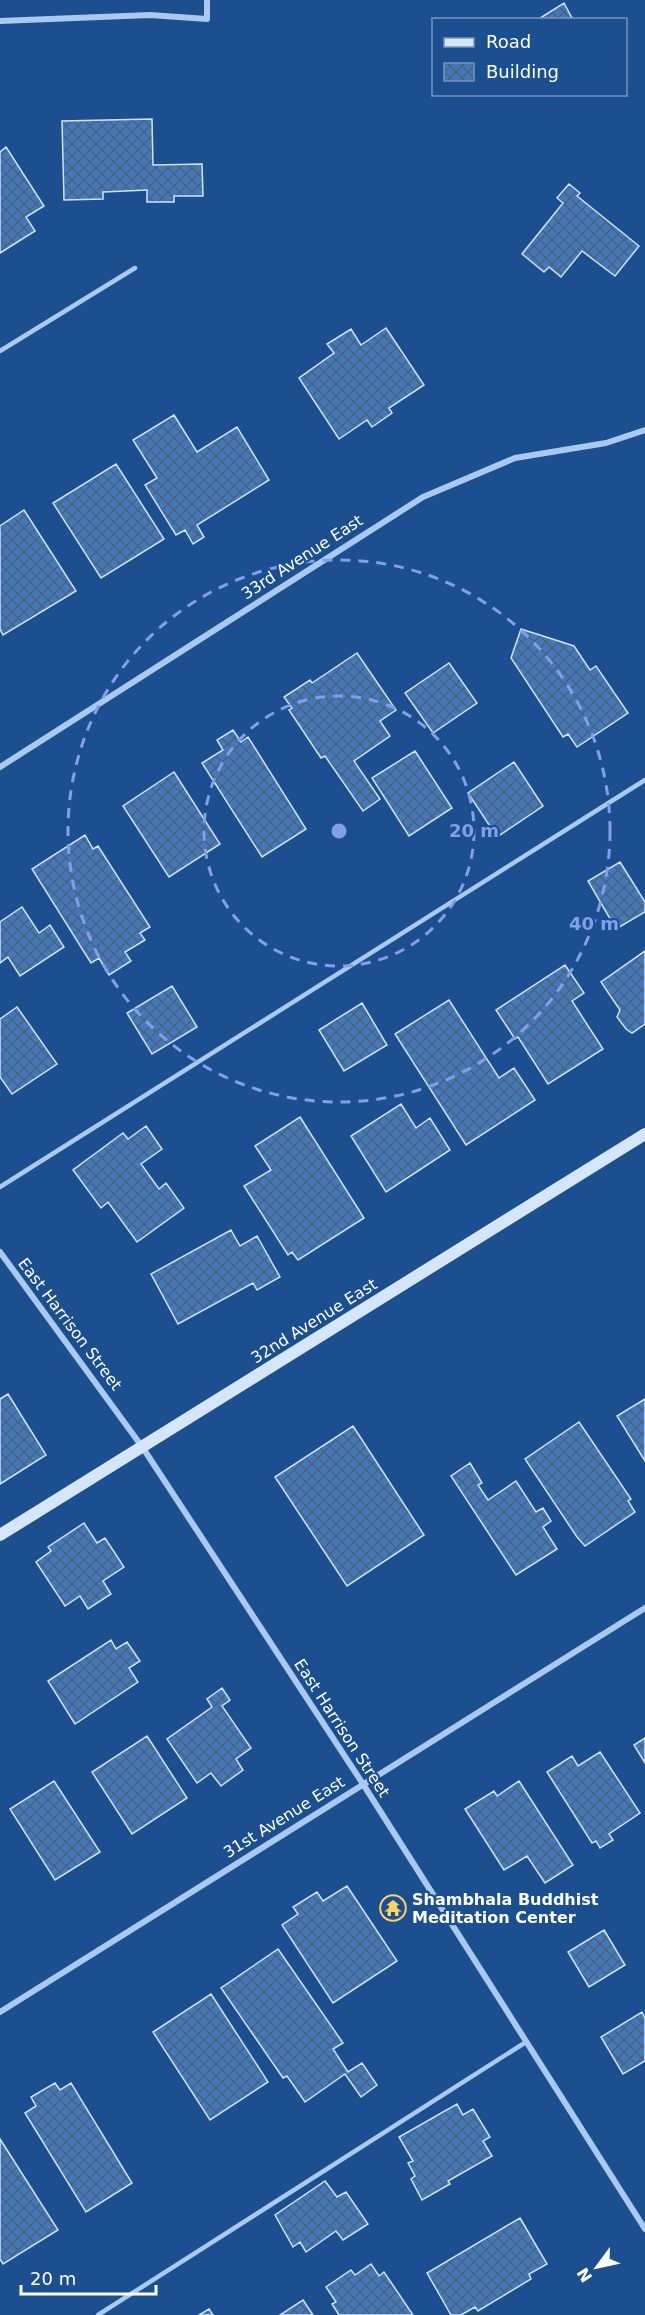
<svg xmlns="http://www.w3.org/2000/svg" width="645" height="2315" font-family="'DejaVu Sans',sans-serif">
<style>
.building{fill:url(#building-cross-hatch);stroke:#cfe3fa;stroke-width:1.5}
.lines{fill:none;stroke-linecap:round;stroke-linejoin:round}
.lane{stroke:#a9c9ee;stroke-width:4.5}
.street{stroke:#a9c9ee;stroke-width:6}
.secondary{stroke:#d6e6fa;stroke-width:12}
.ring{fill:none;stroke:#839eea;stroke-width:3;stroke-dasharray:10 8}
.labels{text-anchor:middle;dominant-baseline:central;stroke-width:4.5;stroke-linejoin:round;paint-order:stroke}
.street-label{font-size:16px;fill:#fff;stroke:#1b4f8f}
.poi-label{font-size:16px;font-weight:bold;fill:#fff;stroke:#1b4f8f;text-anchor:start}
.centre{fill:#839eea;stroke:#1b4f8f;stroke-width:3}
.ring-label{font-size:18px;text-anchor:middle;font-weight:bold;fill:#839eea;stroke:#1b4f8f;stroke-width:4.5;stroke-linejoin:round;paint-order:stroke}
</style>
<defs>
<pattern id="building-cross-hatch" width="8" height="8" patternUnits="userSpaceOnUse" patternTransform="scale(1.5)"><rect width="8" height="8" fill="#4478b7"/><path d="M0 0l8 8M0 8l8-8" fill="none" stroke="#486282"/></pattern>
</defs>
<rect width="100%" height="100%" fill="#1b4f8f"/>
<path class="building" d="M564 3 573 20H537Z
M152 119 153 165 202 164 203 196H174V202H147V190L103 192V199L64 200 62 121Z
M6 147 44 206 26 217 35 231 0 253V152Z
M569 184 580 193 577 196 639 246 615 276 582 251 561 277 549 267 544 272 522 254 563 203 557 198Z
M386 328 424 385 389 408 392 413 372 427 367 420 339 439 299 378 334 353 327 344 351 329 361 345Z
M174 415 197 452 237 427 269 480 197 525 204 537 193 544 185 530 176 535 145 485 157 478 133 440Z
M116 464 164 539 101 578 53 503Z
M24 510 76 591 3 635 0 629V526Z
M521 629 574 646 590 670 596 666 628 713 577 747 568 734 563 737 511 658Z
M357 653 396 710 380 721 390 736 354 761 380 799 363 811 325 756 321 758 289 710 292 708 284 697 310 680 312 683Z
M449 663 477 703 433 733 405 693Z
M233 730 241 742 248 737 306 829 262 857 202 763 223 750 217 740Z
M415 751 452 808 409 836 372 778Z
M514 762 543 806 497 837 468 793Z
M174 772 220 844 169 877 123 806Z
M85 835 93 849 98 846 150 927 140 933 145 940 125 952 131 961 109 975 99 958 91 963 32 869Z
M620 862 645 902V912L616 929 588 881Z
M22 907 39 933 50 925 64 947 20 976 8 957 0 963V922Z
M645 951V1024L632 1033 626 1029 617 1017 620 1010 601 982Z
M565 965 584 993 572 1001 603 1049 548 1084 518 1037 515 1039 496 1010Z
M172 986 197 1027 152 1054 127 1013Z
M449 1000 499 1078 514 1068 535 1100 466 1145 395 1034Z
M362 1003 387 1045 344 1071 319 1030Z
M17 1007 57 1064 12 1094 0 1077V1019Z
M401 1104 416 1128 430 1118 450 1150 386 1192 351 1136Z
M300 1117 364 1218 298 1260 292 1252 288 1255 244 1186 271 1170 255 1146Z
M146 1126 162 1149 141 1164 159 1189 166 1183 184 1208 137 1242 108 1202 101 1208 73 1170 123 1133 128 1139Z
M231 1230 240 1246 257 1236 280 1277 257 1290 253 1283 178 1324 151 1274Z
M8 1394 46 1455 0 1484V1399Z
M645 1399V1461L617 1416Z
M579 1422 631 1499 628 1501 635 1512 585 1546 577 1537 525 1459Z
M353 1426 424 1535 347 1586 275 1477Z
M470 1463 482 1483 478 1485 488 1500 516 1481 536 1512 543 1508 551 1521 543 1527 557 1549 516 1575 451 1476Z
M84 1523 97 1543 105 1538 124 1567 103 1581 111 1594 88 1609 80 1596 65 1606 36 1562 51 1551 48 1547Z
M111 1640 116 1649 127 1642 140 1661 129 1668 138 1682 75 1724 48 1681Z
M222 1688 230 1700 222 1706 251 1748 236 1759 243 1770 221 1786 211 1773 197 1783 167 1739 212 1707 207 1699Z
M147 1736 187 1798 132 1834 92 1772Z
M645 1738V1763L634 1745Z
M600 1752 640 1813 609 1834 613 1840 600 1848 596 1841 592 1843 547 1772 572 1756 578 1766Z
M54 1781 100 1852 55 1880 10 1809Z
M519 1781 573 1865 545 1883 527 1856 504 1870 465 1809 494 1791 497 1796Z
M347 1886 397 1961 333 2003 282 1925 298 1914 293 1907 317 1892 323 1901Z
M604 1930 625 1965 589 1987 568 1952Z
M278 1949 343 2043 333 2049 348 2072 362 2063 377 2085 361 2097 345 2074 305 2102 287 2076 283 2078 221 1988Z
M211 1994 268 2082 210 2120 153 2032Z
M642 2012 645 2018V2061L623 2074 601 2037Z
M55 2083 60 2090 71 2083 132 2183 86 2212 25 2113 36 2106 31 2097Z
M457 2104 463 2115 473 2109 490 2137 483 2141 492 2156 448 2181 450 2184 422 2200 411 2179 415 2176 408 2163 413 2161 399 2137Z
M0 2139 58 2230 3 2264 0 2259Z
M325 2181 337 2197 346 2192 368 2224 343 2240 336 2231 306 2252 300 2242 293 2247 275 2215Z
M520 2218 547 2264 529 2274 531 2279 478 2311 475 2307 461 2315H451L427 2273Z
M371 2264 379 2276 384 2272 413 2315H339L332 2304 336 2302 326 2287 351 2270 355 2275Z
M303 2300 313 2315H280Z
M209 2309 213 2315H199Z"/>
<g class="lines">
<path class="lane" d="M0 351 135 268
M0 1187 645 780
M98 2315 526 2042"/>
<path class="street" d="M0 21 150 15 207 19V0
M0 767 423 497 515 458 606 443 645 430
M0 1252 143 1448 363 1784 645 2229
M0 2012 645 1608"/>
<path class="secondary" d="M0 1535 645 1134"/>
</g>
<g class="ring">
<circle cx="339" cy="831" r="135"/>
<circle cx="339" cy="831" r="271"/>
</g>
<defs>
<g id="temple-ring" transform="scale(1.35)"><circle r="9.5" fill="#1b4f8f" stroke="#ffd166" stroke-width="1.5"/><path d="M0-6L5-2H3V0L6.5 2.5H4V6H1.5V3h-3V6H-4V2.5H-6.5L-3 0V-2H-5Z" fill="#ffd166"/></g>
</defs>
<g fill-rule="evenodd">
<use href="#temple-ring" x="393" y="1908"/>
</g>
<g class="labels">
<g class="street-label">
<text transform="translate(302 557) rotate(-33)">33rd Avenue East</text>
<text transform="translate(314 1321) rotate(-32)">32nd Avenue East</text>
<text transform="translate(70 1324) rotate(53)">East Harrison Street</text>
<text transform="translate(342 1728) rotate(57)">East Harrison Street</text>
<text transform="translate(284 1817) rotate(-32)">31st Avenue East</text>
</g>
<g class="poi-label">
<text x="412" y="1899">Shambhala Buddhist<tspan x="412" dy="18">Meditation Center</tspan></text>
</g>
</g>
<circle cx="339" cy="831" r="9" class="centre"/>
<g class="ring-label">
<text x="474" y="837">20 m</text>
<text x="594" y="930">40 m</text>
</g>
<rect x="432" y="18" width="195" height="78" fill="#1b4f8f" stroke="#7695bc" stroke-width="1.5"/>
<rect x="444" y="38" width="30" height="9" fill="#d6e6fa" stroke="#7695bc" stroke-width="1.5"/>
<text x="486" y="48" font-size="18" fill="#ffffff">Road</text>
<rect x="444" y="63" width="30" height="18" fill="url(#building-cross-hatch)" stroke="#7695bc" stroke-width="1.5"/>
<text x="486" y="78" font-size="18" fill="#ffffff">Building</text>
<g transform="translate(597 2267) rotate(237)" stroke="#1b4f8f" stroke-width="4.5" paint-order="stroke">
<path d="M0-4.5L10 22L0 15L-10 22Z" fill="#ffffff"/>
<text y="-9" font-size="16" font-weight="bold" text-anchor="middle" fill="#ffffff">N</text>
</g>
<path d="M21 2285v9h135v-9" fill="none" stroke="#ffffff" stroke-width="3"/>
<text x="30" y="2285" font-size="18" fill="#ffffff" stroke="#1b4f8f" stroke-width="4.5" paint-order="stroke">20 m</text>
</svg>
